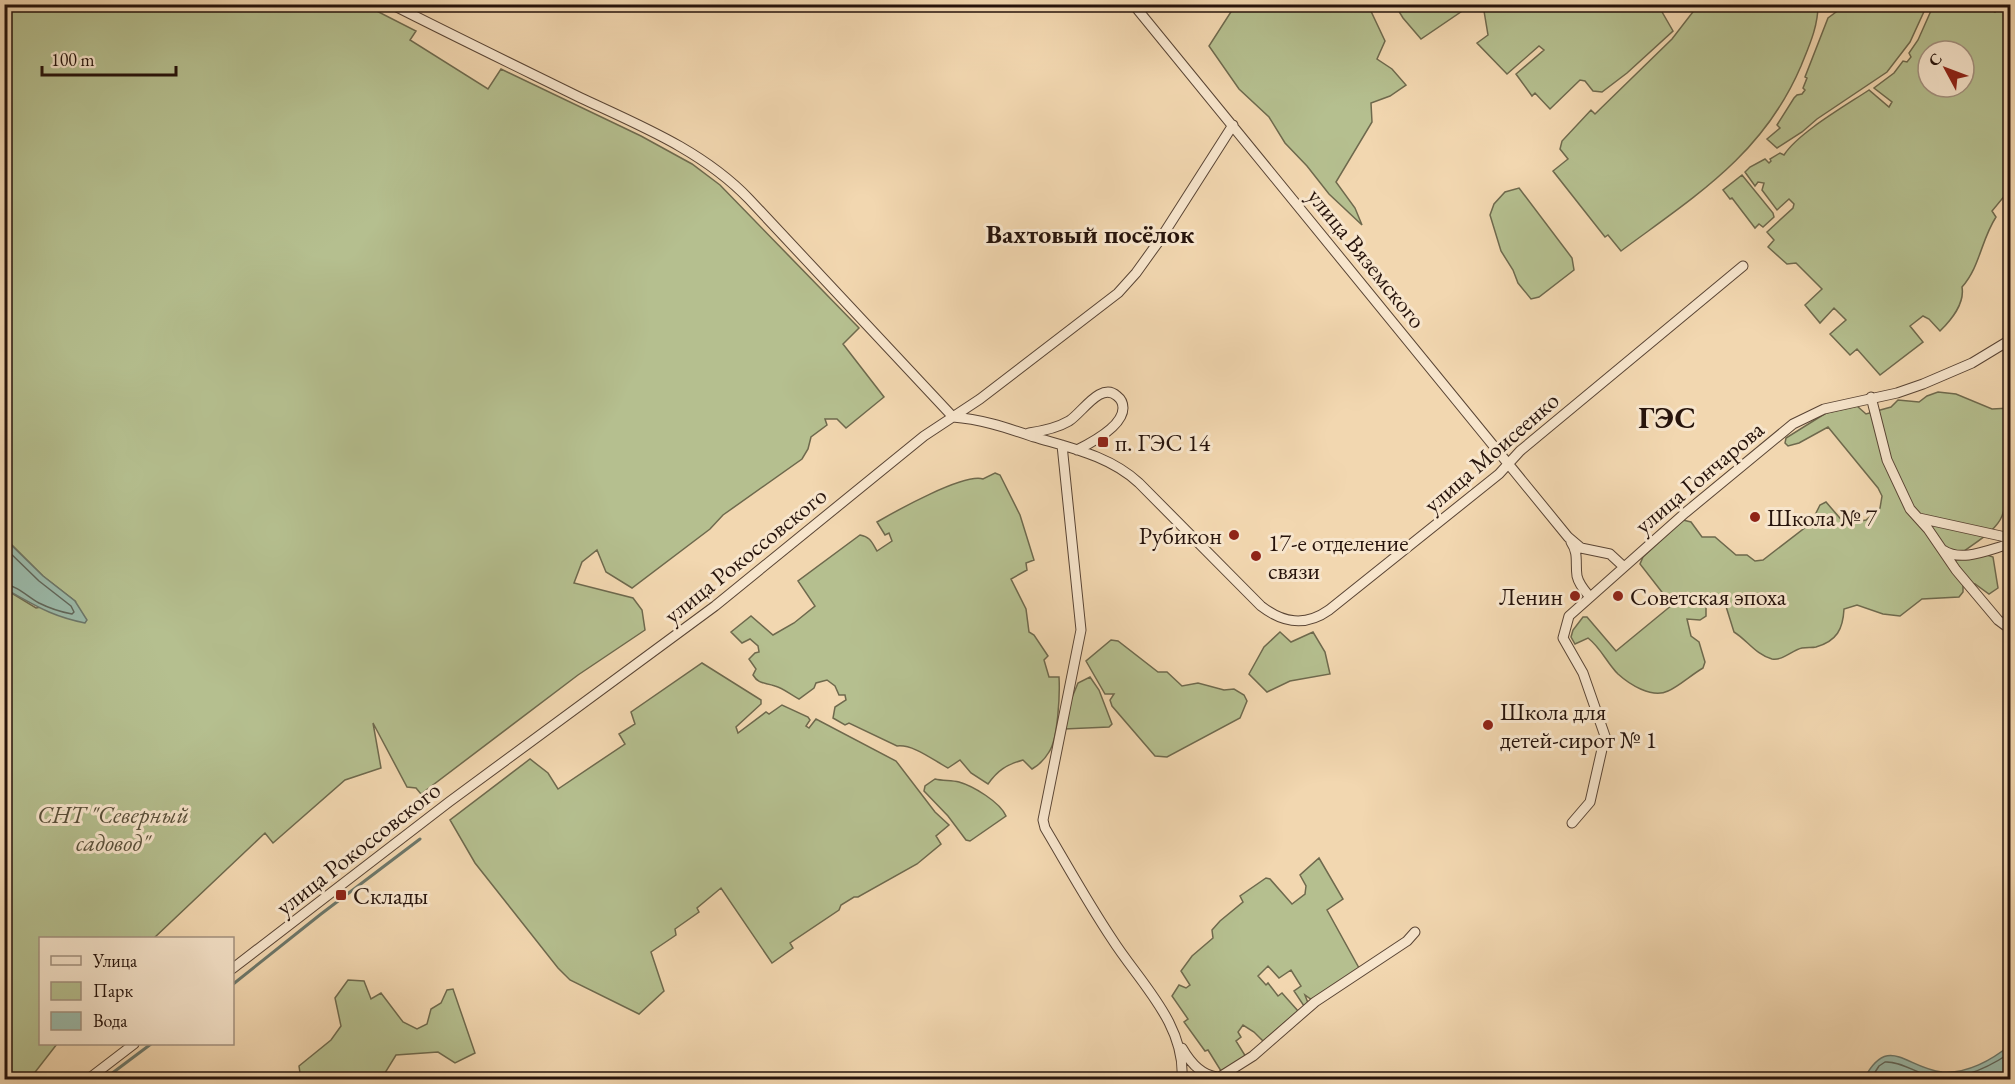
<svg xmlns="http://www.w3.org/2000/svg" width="2015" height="1084" font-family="'EB Garamond',serif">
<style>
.green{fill:#b5bf8f;stroke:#6e694d;stroke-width:1.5;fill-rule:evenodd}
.water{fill:#9bbaaa;stroke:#6c776a;stroke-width:1.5}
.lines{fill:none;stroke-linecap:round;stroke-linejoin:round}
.shore{stroke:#60665a;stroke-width:1.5}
.stream{stroke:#6c776a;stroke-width:3}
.minor-casing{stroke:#594434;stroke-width:11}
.minor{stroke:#f7e5cc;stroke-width:9}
.poi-dot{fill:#8f2418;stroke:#f7e5cc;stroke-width:2}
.labels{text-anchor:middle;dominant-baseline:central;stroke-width:6;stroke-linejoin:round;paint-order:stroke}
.street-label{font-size:24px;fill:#26130b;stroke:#f7e5cc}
.poi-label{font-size:24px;fill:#26130b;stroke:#f7e5cc;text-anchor:start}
.park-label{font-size:24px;font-style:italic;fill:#584f39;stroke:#f7e5cc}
.neighbourhood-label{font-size:26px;font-weight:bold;fill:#26130b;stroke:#f7e5cc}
.district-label{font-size:30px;font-weight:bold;fill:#26130b;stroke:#f7e5cc}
</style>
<rect width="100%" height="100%" fill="#f2d7b0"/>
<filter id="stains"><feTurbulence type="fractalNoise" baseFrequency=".00333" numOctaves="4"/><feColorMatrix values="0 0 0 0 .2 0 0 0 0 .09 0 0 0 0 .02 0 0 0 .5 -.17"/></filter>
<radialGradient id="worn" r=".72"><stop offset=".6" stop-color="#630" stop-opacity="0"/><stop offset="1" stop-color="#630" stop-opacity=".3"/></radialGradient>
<path class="green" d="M1236 4 1368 5 1385 41 1377 59 1392 69 1406 85 1390 96 1371 103 1372 122 1336 182 1355 208 1362 225 1329 194 1307 166 1285 143 1269 117 1239 89 1209 46Z
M1699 4 1818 5C1818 27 1809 46 1801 66 1763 155 1695 196 1621 251L1608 235 1605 237 1553 171 1568 159 1560 149 1562 141 1591 110 1595 114 1672 39Z
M1847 4 1927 5 1910 42 1887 72 1817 119 1802 132 1777 148 1767 139 1780 128 1777 125 1794 98 1797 95 1802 94 1805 90 1803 88 1807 78 1805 77 1828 18Z
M1934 4 1987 5 1986 8 1995 12 1998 5H2010V195L2006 194 1992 211 1996 217C1981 240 1980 267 1962 287 1965 304 1951 320 1940 331L1929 319 1923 316 1910 326 1923 342 1880 375 1857 349 1850 355 1830 334 1846 320 1834 308 1820 323 1805 305 1822 289 1796 263 1787 264 1768 247 1774 240 1767 232 1793 208 1794 204 1789 199 1777 210 1762 190 1764 183 1758 182 1755 186 1745 172 1750 167 1765 159 1769 163 1771 161 1770 159 1780 153 1784 155C1798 133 1845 106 1869 90L1889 107 1892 102 1874 88 1894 73 1903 61 1907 62 1911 57 1909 53 1918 40ZM1928 51H1964V87H1928Z
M4 5H365L416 31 410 40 488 89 501 69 641 136 692 164 720 185 859 328 843 344 884 397 846 428 837 419H825L827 425 811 437 808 449 802 459 723 515 710 529 632 588 606 572 597 550 582 562 574 583 633 598 642 610 645 630 578 675 421 794 416 788 407 787 373 723 381 768 345 780 273 843 265 833 154 938H40V1044H57L29 1080 5 1079V589L36 608 75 601 43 576 5 538Z
M1395 5H1471L1421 39 1403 18Z
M1483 5H1658L1673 31 1627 73 1602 92 1593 91 1585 81 1580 80 1550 109 1535 93 1532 96 1516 74 1544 50 1539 46 1507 74 1477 43 1488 35Z
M1742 175 1773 213 1774 217 1763 227 1759 224 1755 228 1732 198 1730 199 1723 190Z
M1519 188 1572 258 1574 270 1539 297 1531 299 1518 283 1513 270 1501 251 1490 215 1494 204 1505 192Z
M1938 392 1956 394 1992 409 2010 408V488C2006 497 2006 506 2002 516 1996 531 1976 542 1963 552H1979L1993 557 1998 588 1989 594 1975 584 1963 581V592L1959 597 1922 599 1900 616 1883 614 1857 605 1844 609C1843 629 1837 641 1816 647 1812 648 1807 647 1802 648 1792 650 1783 661 1772 659 1756 655 1746 639 1734 632L1724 600 1712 599 1706 604V616L1700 620 1687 619 1691 636 1699 642 1705 662 1703 668C1691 675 1678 687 1668 691 1652 699 1629 684 1618 674 1607 663 1601 648 1588 638L1575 644 1571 637 1573 630 1583 617H1587L1616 651 1672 605 1640 564 1643 557 1683 520 1691 522 1702 537H1715L1736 555H1747L1755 561 1763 560 1811 523 1820 505 1826 502 1845 524 1866 520 1880 508 1882 496 1878 488 1828 427 1799 443 1788 446 1785 443 1786 438 1826 413 1857 406 1866 414 1891 407 1898 400 1919 402 1927 396Z
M995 473 1000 475 1020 515 1034 560 1026 563 1027 570 1011 579 1026 609 1029 632 1034 635 1048 656 1044 660 1049 677H1059C1060 694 1058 739 1049 752 1045 759 1039 765 1032 769L1023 760C1006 765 998 770 988 784L971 773 960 760 948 768C933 760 913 744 897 746L849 723 845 725 833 718 835 707 846 700 845 695H839L835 686 827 680 816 683 814 688 799 699C791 695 783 688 775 686 765 682 759 685 753 675L756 669 749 659 755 653 759 652 758 646 750 639 742 643 731 632 751 616 773 635 794 623 815 606 798 581 860 535C871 537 872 543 877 551L892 541 889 533 885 535 877 522C896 511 964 473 983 479Z
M1280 632 1291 642 1313 632 1325 652 1330 674 1290 681 1267 692 1249 674 1264 647Z
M1111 640 1118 641 1158 672H1167L1182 686 1198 683 1224 690 1234 689 1244 695 1247 701 1240 718 1167 757 1155 756 1112 706 1110 700 1114 694H1105L1086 661Z
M702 663 761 700V704L736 727 738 733 766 712 769 714 782 705 808 717 810 720 806 726 809 728 816 719 896 761 935 812 949 825 936 836 941 844 917 864 858 897H854L841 905 839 910 790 943 793 948 772 963 721 888 697 908 699 912 675 929 676 935 651 952 664 991 639 1014 570 980 558 968 475 863 450 820 530 759 548 773 558 789 625 744 619 734 635 724 631 712Z
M1090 677 1099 690 1112 724 1109 727 1064 729 1068 707 1078 683Z
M935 779C943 781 951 780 959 782 973 786 1000 802 1006 816L970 841 966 840 948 816 924 791 925 786Z
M1319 858 1343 899 1327 910 1359 968 1312 1000 1305 995 1308 1003 1304 1006 1294 991 1301 986 1291 970 1279 978 1268 966 1258 976 1266 985 1268 983 1278 996 1282 993 1298 1011 1263 1041 1254 1032 1243 1025 1238 1032 1241 1037 1236 1041 1246 1057 1221 1071 1208 1050 1205 1051 1184 1022 1188 1019 1172 996 1179 985 1186 988 1190 985 1181 971 1192 956 1213 938 1212 930 1220 921 1243 902 1240 896 1266 878 1270 879 1292 904 1305 894 1306 886 1300 875Z
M348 980 364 981 371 999 381 993 403 1022 417 1029 427 1024 431 1009 441 1003 447 990 453 989 475 1053 455 1063 438 1052 396 1055 385 1073 368 1079H309L308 1076 300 1073 299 1066 331 1040 341 1026 335 998Z"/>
<path class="water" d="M4 538 43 576 75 601 87 620 85 623C50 616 35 605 5 589Z
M2010 1045V1079H1864C1888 1033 1906 1068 1942 1072 1967 1074 1992 1060 2010 1045Z"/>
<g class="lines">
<path class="shore" d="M4 547 39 581 71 606 74 612 72 614C61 612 49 608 39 603 28 597 18 586 4 584
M1870 1080 1879 1066 1885 1062C1897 1061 1910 1069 1921 1073 1954 1084 1983 1071 2010 1053"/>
<path class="stream" d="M232 985 321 914 420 839
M103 1080 151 1044"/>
<g class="minor-casing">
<path id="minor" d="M391 4C454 36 518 67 581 98 641 126 703 151 749 199L953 417
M1133 4 1568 537 1581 548 1610 554 1624 567
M1871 397 1887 460 1910 509 1928 529 1956 570 1998 620 2010 629
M953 417C981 419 1007 428 1034 437 1071 448 1110 456 1139 483L1261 606C1283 623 1305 627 1329 610L1499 474 1520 451 1743 266
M1029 433C1043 431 1057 428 1069 421 1082 413 1101 381 1117 396 1121 399 1123 403 1123 408 1123 426 1091 443 1077 450
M1062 445 1081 630 1043 820 1045 828C1067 865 1088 903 1112 939 1140 983 1186 1024 1182 1080
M1919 518 2010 538
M1571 542C1579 554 1575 563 1577 576 1579 585 1585 591 1590 597
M1943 550C1962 563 1990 549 2010 544
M1572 823 1590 802 1605 736 1583 673 1563 638 1569 616 1685 513 1793 424 1824 409 1897 393 1923 384 1972 363 2010 340
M232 969 449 802 715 606 924 436 980 399 1118 293 1136 273 1159 241 1233 125
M1182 1048C1190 1062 1201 1076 1218 1077
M87 1080 134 1044
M1215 1080 1253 1056 1315 1002 1407 941 1415 932"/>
</g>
<use href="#minor" class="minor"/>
</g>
<g class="poi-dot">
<rect x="1097" y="436" width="12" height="12" rx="3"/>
<circle cx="1755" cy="517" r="6"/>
<circle cx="1234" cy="535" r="6"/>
<circle cx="1256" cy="556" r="6"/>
<circle cx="1575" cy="596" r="6"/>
<circle cx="1618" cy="596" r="6"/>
<circle cx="1488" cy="725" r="6"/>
<rect x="335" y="889" width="12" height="12" rx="3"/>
</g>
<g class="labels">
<g class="street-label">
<text transform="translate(1367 258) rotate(51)">улица Вяземского</text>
<text transform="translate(1491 452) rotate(-41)">улица Моисеенко</text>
<text transform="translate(1699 477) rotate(-40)">улица Гончарова</text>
<text transform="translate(745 555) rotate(-39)">улица Рокоссовского</text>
<text transform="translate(358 848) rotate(-38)">улица Рокоссовского</text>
</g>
<g class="poi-label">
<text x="1115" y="442">п. ГЭС 14</text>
<text x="1767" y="517">Школа № 7</text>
<text x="1222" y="535" text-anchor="end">Рубикон</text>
<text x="1268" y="542">17-е отделение<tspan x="1268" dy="28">связи</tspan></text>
<text x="1563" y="596" text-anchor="end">Ленин</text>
<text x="1630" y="596">Советская эпоха</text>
<text x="1500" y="711">Школа для<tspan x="1500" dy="28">детей-сирот № 1</tspan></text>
<text x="353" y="895">Склады</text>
</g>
<g class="park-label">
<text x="113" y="814">СНТ "Северный<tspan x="113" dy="28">садовод"</tspan></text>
</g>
<g class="neighbourhood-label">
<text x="1090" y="234">Вахтовый посёлок</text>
</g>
<g class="district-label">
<text x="1667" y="417">ГЭС</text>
</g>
</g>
<rect width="2015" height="1084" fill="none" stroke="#f2d7b0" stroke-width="24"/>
<rect x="6" y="6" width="2003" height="1072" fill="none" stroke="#26130b" stroke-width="3"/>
<rect x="12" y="12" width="1991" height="1060" fill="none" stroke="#26130b" stroke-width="1.5"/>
<rect x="39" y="937" width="195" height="108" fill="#f7e5cc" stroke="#a3917f" stroke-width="1.5"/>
<rect x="51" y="956" width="30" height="9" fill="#f7e5cc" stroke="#a3917f" stroke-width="1.5"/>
<text x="93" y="967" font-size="18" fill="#26130b">Улица</text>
<rect x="51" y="982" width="30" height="18" fill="#b5bf8f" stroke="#a3917f" stroke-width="1.5"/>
<text x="93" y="997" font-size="18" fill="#26130b">Парк</text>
<rect x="51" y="1012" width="30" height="18" fill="#9bbaaa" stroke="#a3917f" stroke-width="1.5"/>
<text x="93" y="1027" font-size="18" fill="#26130b">Вода</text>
<g transform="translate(1946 69) rotate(311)"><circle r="28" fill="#f7e5cc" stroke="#a3917f" stroke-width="1.5"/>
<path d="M0-4.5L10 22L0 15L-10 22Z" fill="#8f2418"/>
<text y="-9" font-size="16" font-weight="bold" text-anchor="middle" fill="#26130b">С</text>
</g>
<path d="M42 66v9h134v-9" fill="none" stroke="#26130b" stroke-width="3"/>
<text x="51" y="66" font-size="18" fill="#26130b" stroke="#f7e5cc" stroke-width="4.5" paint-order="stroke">100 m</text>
<rect width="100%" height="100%" filter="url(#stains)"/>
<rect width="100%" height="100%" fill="url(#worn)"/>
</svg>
